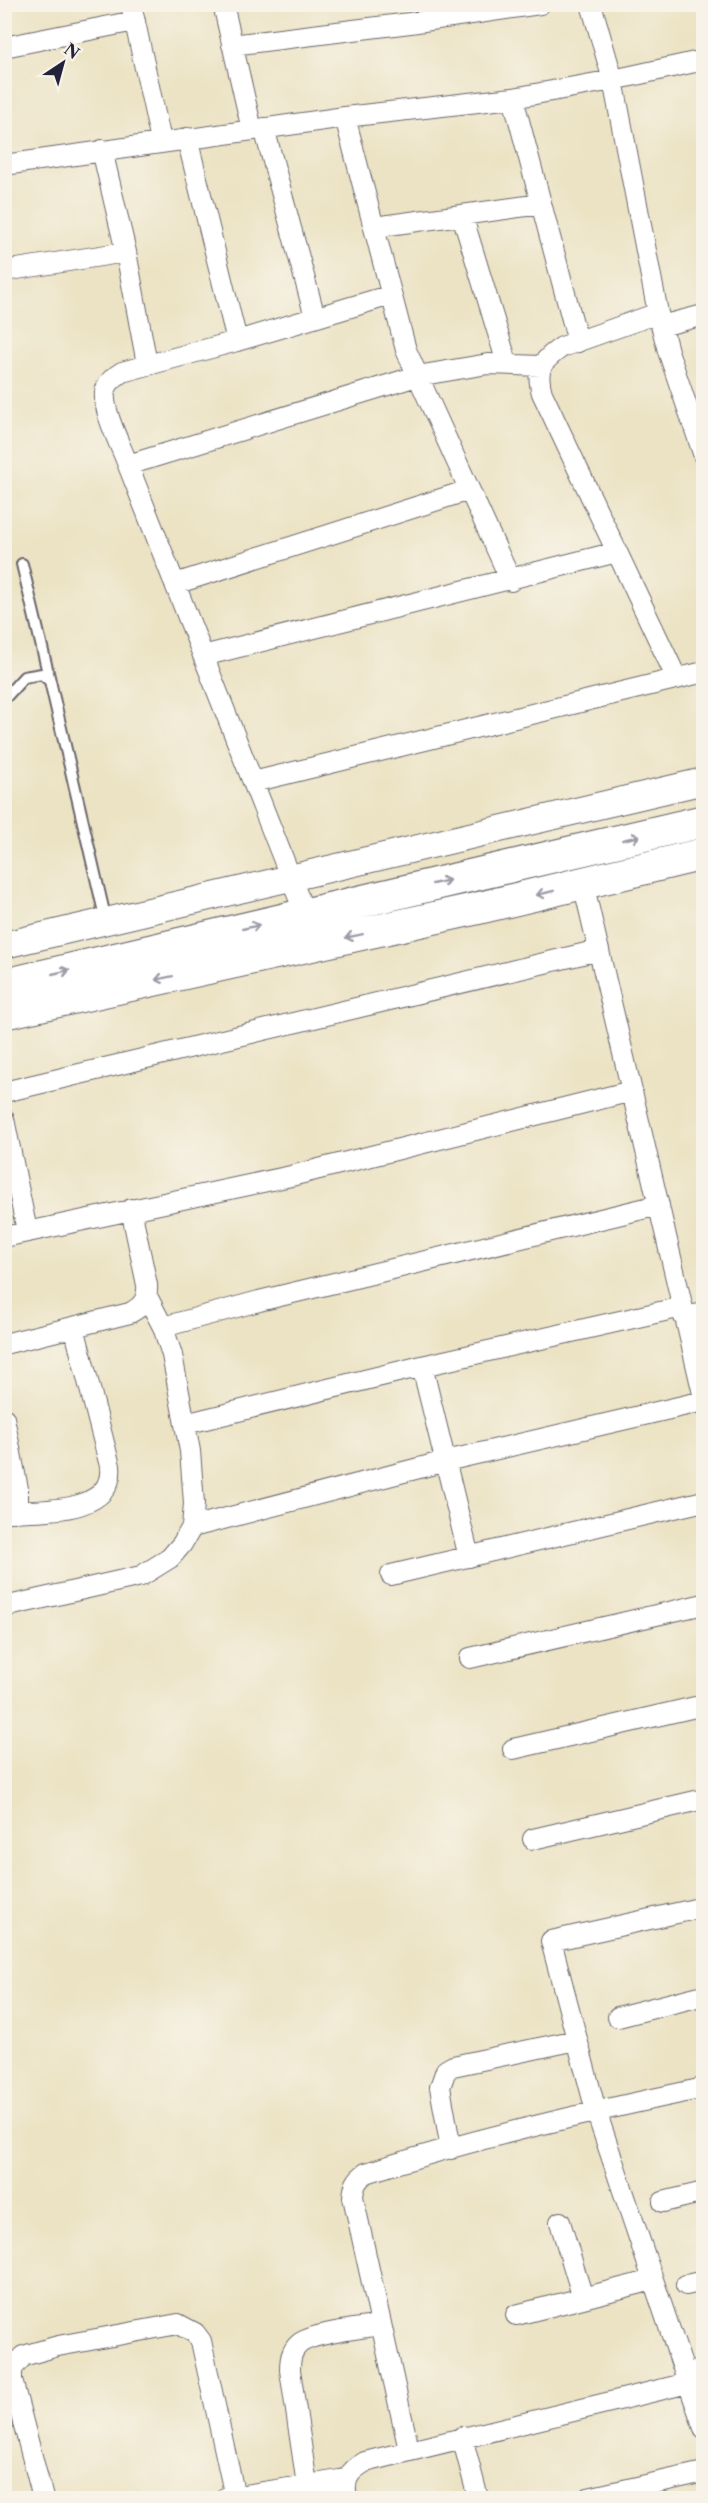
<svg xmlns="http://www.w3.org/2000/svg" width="708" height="2503" font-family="'Libre Caslon Text',serif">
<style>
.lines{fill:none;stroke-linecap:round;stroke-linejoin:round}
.service-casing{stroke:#69666b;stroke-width:14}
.minor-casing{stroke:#69666b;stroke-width:22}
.tertiary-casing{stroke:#69666b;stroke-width:28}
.primary-casing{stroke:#69666b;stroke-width:34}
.service{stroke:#fff;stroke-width:10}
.minor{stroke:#fff;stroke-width:20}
.tertiary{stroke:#fff;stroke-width:26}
.primary{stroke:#fff;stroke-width:32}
.oneway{stroke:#9c9ca7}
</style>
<rect width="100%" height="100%" fill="#f7f3e8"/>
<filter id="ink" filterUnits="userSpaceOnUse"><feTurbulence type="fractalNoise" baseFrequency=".0167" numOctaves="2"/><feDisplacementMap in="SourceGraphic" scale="12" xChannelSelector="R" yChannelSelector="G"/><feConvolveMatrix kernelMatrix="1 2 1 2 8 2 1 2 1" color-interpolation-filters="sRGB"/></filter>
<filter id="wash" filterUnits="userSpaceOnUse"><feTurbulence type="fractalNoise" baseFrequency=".008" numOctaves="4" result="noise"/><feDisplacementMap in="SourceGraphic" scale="24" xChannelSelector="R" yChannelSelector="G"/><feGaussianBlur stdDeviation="1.35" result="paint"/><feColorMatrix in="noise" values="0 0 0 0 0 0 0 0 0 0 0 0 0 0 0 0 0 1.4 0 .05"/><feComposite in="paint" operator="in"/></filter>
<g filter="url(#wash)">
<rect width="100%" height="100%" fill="#ece3c4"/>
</g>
<g filter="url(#ink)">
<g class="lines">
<g class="service-casing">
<path id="service" d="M22 564 50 681
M4 699 24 677 42 674 50 681 106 921"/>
</g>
<g class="minor-casing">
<path id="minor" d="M131 4 161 141
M223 4 252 130
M591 4 613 80 658 313 668 351 704 456
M232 45 410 23 540 4
M4 47 135 21
M513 98 578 342
M345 117 406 350 511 581
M264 128 315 317
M187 138 237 341
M102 150 126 252 147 364
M4 165 345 117 513 98 613 80 704 60
M462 215 507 363
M374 227 541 204
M4 271 126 252
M658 313 562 347C542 361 535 368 542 393L677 679
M661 326 704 315
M128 465 417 376 488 364 541 366
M175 584 469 490
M203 656 617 552
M253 782 704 672
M583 883 704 1398
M305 914 128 465C121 446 103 412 105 393 106 383 114 377 122 372L237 341 391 295
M4 1092 599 950
M4 1119 27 1231
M4 1237 291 1176 632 1091
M684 1317 704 1313
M163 1327 259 1301 659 1205
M4 1344 130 1313C143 1306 148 1299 147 1285L131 1209
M422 1366 469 1557
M4 1418 18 1489V1500L15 1508 4 1513
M185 1424 422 1366 682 1307
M7 1512C40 1510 115 1515 110 1466L74 1327
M192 1527 446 1461 704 1401
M391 1575 704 1501
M4 1607 141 1576 170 1558 182 1544 192 1527 194 1503 190 1451 172 1355 163 1327 147 1296
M470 1658 704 1604
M513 1749 704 1705
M533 1839 704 1799
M618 2017 704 1995
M451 2149 440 2087 446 2070 453 2066 577 2040
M663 2202 704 2192
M560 2222 583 2298
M686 2285 704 2281
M516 2315 653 2280
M704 2369 685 2374 704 2428
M685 2374 596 2111 551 1941 704 1907
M462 2437 478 2498
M409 2450 353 2197C354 2186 356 2180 366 2173 476 2138 590 2112 704 2088
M307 2485 290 2370C290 2360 291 2351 299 2344 312 2333 363 2328 381 2325
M43 2498 12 2380V2369L23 2356 58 2346 178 2324 195 2333 201 2341 235 2497
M225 2498 346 2479
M347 2498C343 2480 349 2471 365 2462L688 2383
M588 2498 704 2472"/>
</g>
<g class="tertiary-casing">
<path id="tertiary" d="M4 945 704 781"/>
</g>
<g class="primary-casing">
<path id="primary" d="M4 985 704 821
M4 1013 479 908 704 854"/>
</g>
<use href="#service" class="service"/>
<use href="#minor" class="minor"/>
<use href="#tertiary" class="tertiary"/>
<use href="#primary" class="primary"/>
</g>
<defs><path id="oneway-shaft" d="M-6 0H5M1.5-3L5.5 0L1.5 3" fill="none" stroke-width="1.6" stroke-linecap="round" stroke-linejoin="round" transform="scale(1.5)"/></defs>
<g class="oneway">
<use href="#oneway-shaft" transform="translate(631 838) rotate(-13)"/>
<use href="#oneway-shaft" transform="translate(441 882) rotate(-13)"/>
<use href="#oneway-shaft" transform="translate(545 893) rotate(166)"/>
<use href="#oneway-shaft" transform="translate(251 927) rotate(-13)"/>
<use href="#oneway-shaft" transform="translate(354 936) rotate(168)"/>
<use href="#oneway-shaft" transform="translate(61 972) rotate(-13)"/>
<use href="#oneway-shaft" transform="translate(164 978) rotate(168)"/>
</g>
</g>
<rect width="708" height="2503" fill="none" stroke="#f7f3e8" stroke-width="24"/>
<g transform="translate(63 63) rotate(36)" stroke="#f7f3e8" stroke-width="4.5" paint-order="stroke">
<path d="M0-4.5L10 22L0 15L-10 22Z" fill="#22223b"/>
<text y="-9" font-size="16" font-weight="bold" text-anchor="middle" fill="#22223b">N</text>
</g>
</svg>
